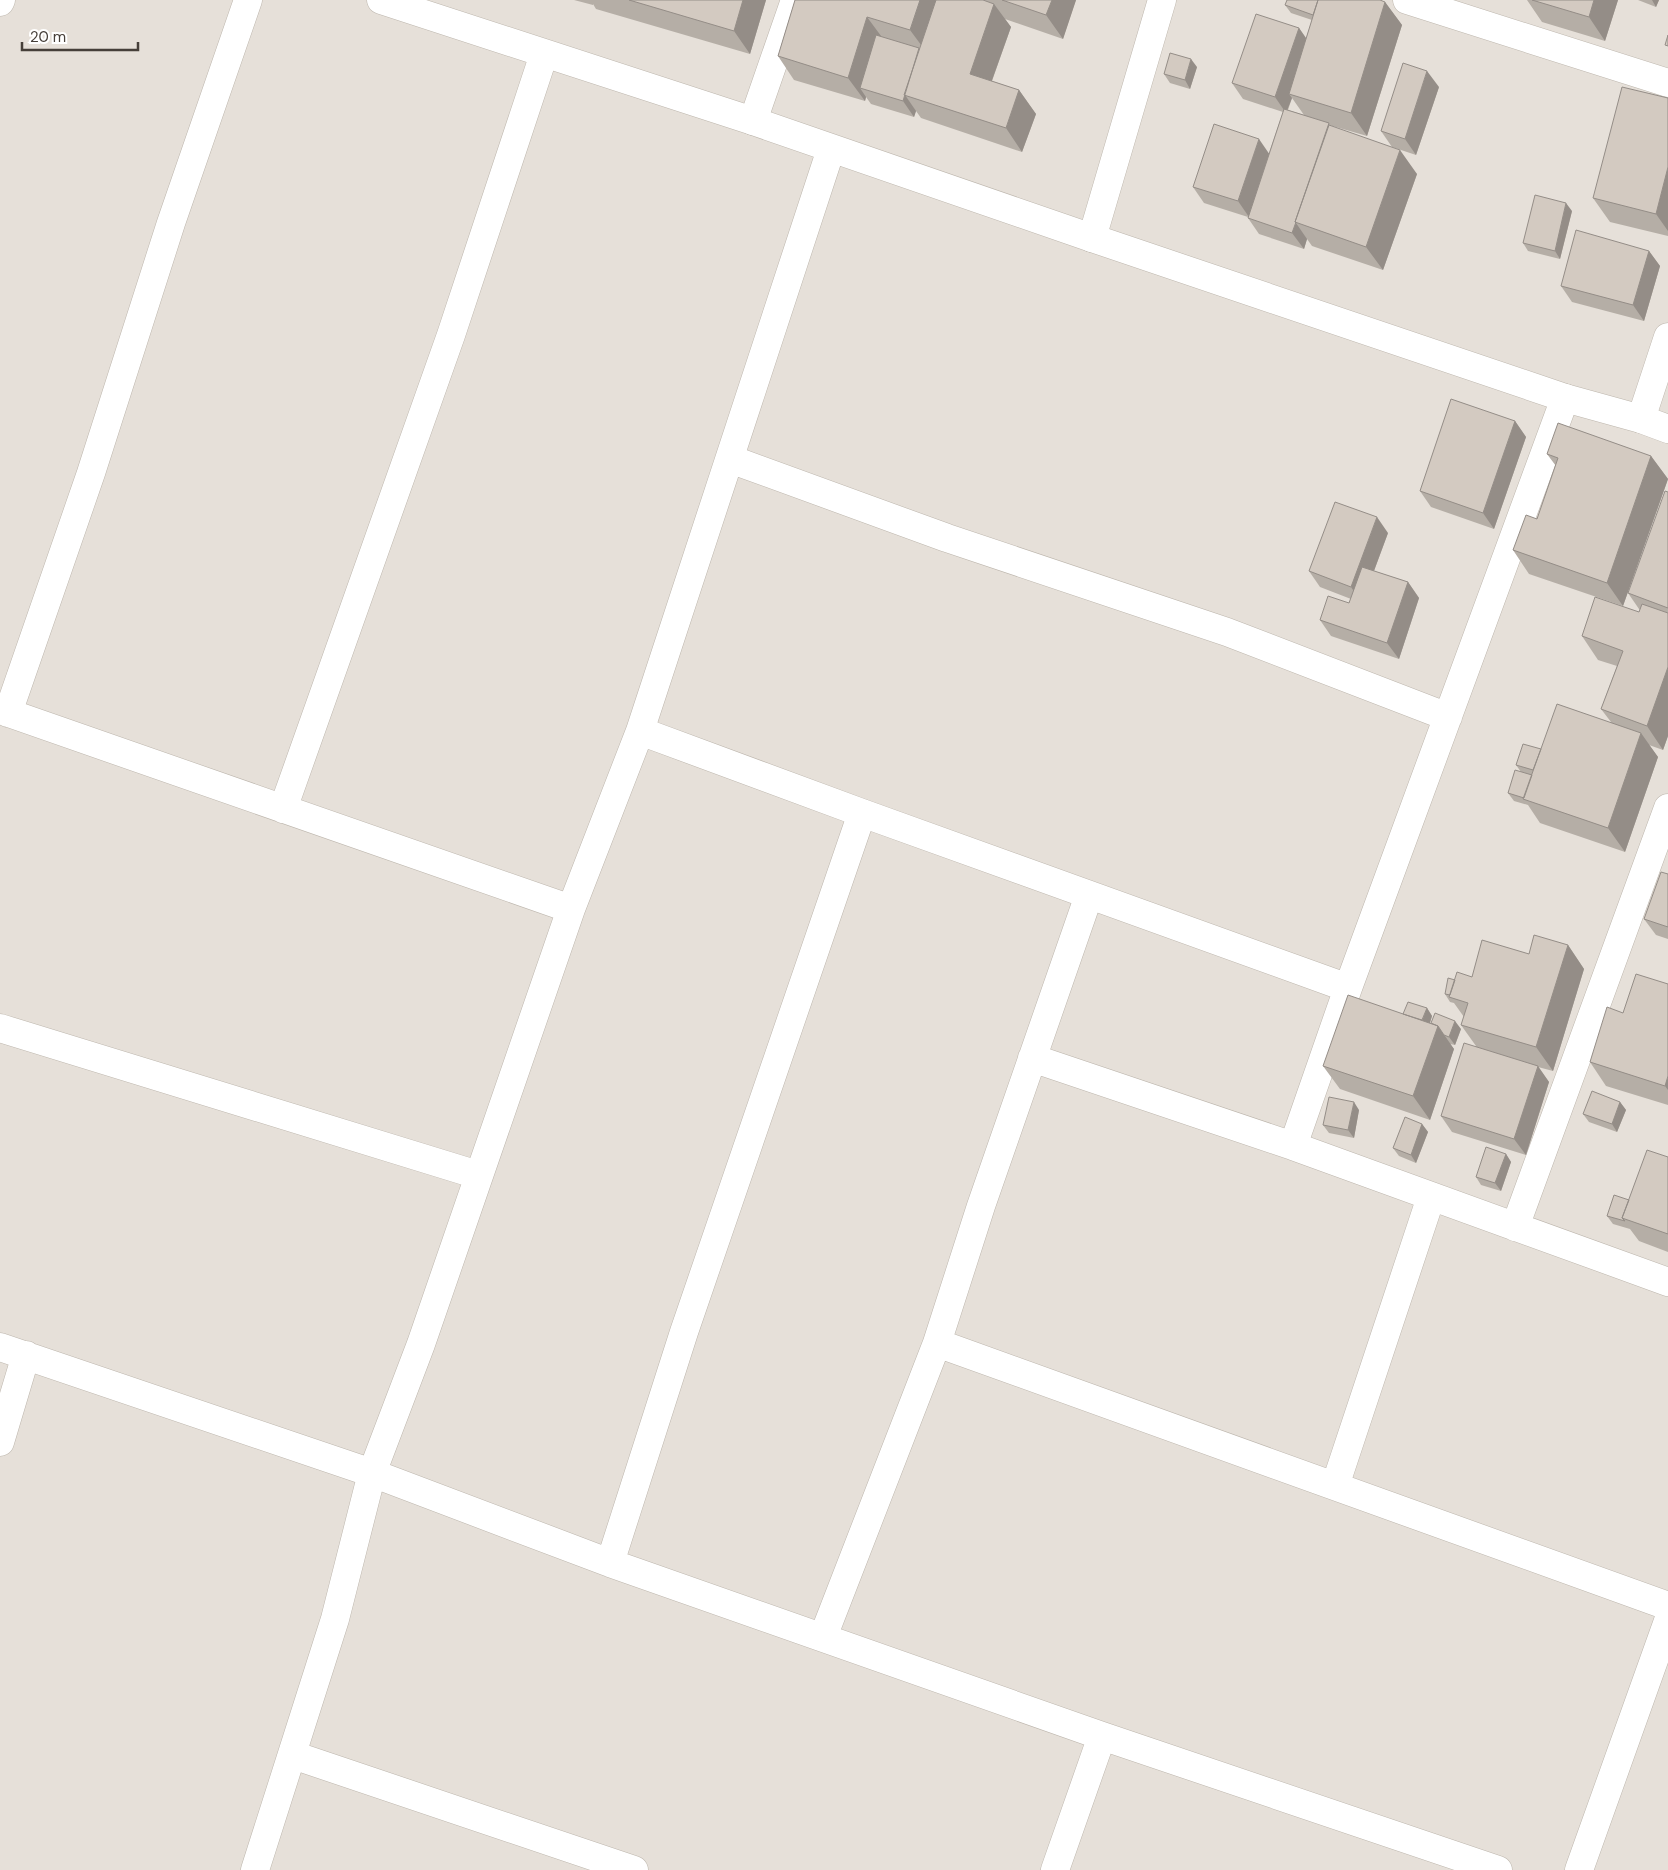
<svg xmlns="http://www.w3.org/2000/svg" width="1668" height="1870" font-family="'DM Sans',sans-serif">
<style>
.residential{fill:#e6e0d9}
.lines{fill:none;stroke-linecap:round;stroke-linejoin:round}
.minor-casing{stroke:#bdb6ad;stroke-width:29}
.tertiary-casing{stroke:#bdb6ad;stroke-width:29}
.minor{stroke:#fff;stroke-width:28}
.tertiary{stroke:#fff;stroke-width:28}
.wall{fill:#b5aea6;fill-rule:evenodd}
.shaded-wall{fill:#948d87}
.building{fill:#d3cac1;stroke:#948d87}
</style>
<rect width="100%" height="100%" fill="#f3efea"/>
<path class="residential" d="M0 0H1668V1870H0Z"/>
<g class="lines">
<g class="minor-casing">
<path id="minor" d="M1407 0 1668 83
M0 2 1 0
M753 121 795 0
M1092 238 1162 0
M1641 419 1668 337
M730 459 947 538 1227 632 1448 717
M0 710 571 909
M8 713 91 473 171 223 248 0
M640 731 862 813 1348 988
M283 809 451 335 544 54
M0 1028 478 1175
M1032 1058 1293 1146 1668 1282
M1293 1146 1348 988 1565 398
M1515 1227 1668 808
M937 1343 1668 1606
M0 1347 372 1473 610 1563 1102 1736 1498 1870
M0 1442 26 1355
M1335 1486 1431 1197
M610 1563 684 1332 862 813
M823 1637 937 1343 981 1206 1089 895
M293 1755 634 1870
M255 1870 335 1619 372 1473 421 1344 571 909 640 731 831 149
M1055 1870 1102 1736
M1579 1870 1668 1621"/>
</g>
<g class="tertiary-casing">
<path id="tertiary" d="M381 0 753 121 1092 238 1565 398 1641 419 1668 429"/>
</g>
<use href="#minor" class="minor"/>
<use href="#tertiary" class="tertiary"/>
</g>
<path class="wall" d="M574 0H766L750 54 596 9 593 4V5Z
M795 0H1076L1063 39 1005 19 1011 27 992 81 1019 90 1036 114 1022 152 921 118 916 111 914 117 871 104 866 97 865 101 794 80 778 56Z
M1527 0H1618L1605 41 1542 22Z
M1638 0H1659L1656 7Z
M1385 2 1402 25 1367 136 1329 125 1331 126 1417 174 1383 270 1312 246 1307 239 1304 249 1259 234 1248 218V217L1204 203 1193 187 1269 153 1283 112 1243 99 1232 83 1299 28 1306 38 1312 20 1291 13 1285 5ZM1292 98 1304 115 1288 110Z
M1197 67 1190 89 1170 83 1164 74Z
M1439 87 1416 155 1392 147 1381 131Z
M1668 98V236L1610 222 1593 198Z
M1572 211 1560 259 1528 251 1523 243Z
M1649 251 1660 266 1644 321 1572 302 1561 286Z
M1515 421 1526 437 1494 529 1431 507 1420 491Z
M1547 454 1651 456 1668 479 1623 606 1529 574 1513 550 1537 519 1556 466Z
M1668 492V736L1663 750 1649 745 1658 757 1625 852 1540 823 1528 805 1514 801 1508 793 1521 772 1516 765 1541 749 1611 722 1601 709 1617 666 1598 660 1582 636 1639 612 1640 610 1639 609 1628 593Z
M1388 533 1374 571 1408 582 1419 598 1399 659 1331 636 1320 620 1349 603 1351 599 1320 587 1309 571Z
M1668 874V939L1656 935 1644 919Z
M1568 945 1584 969 1553 1071 1538 1067 1549 1082 1526 1155 1452 1132 1441 1116 1476 1046 1461 1025 1464 1017 1454 1003 1450 1002 1445 994 1455 980 1472 977 1529 954Z
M1668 984V1105L1606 1086 1590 1062 1623 1013Z
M1427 1008 1432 1016 1430 1023 1461 1029 1455 1045 1450 1044 1454 1049 1430 1120 1340 1089 1323 1066 1403 1014Z
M1620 1102 1626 1110 1617 1132 1589 1122 1583 1114Z
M1359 1110 1354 1138 1329 1133 1323 1125Z
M1422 1124 1428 1132 1416 1163 1399 1156 1393 1148Z
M1506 1154 1511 1162 1501 1191 1481 1185 1476 1177Z
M1668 1157V1252L1639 1241 1630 1229 1613 1224 1607 1216 1629 1200Z"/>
<path class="shaded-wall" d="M743 0H766L750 54 734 31Z
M920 0H944L927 53 910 30Z
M1052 0H1076L1063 39 1046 15Z
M1594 0H1618L1605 41 1589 17Z
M1652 0H1659L1656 7Z
M1385 2 1402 25 1367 136 1351 113Z
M994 4 1011 27 986 97 970 74Z
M867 17 884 40 860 88 866 97 865 101 848 78Z
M1299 28 1310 44 1289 94 1292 98 1286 113 1275 97Z
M1191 59 1197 67 1190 89 1185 80Z
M1427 71 1439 87 1416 155 1405 139Z
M1019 90 1036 114 1022 152 1006 128Z
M905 95 916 111 914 117 903 101Z
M1259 139 1270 155 1249 217 1238 201Z
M1400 150 1417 174 1383 270 1366 247Z
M1668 167V231L1656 214Z
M1566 203 1572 211 1560 259 1555 251Z
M1296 223 1307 239 1304 249 1292 233Z
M1649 251 1660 266 1644 321 1633 305Z
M1515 421 1526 437 1494 529 1483 513Z
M1651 456 1668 479 1623 606 1607 583Z
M1377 517 1388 533 1362 603 1351 587Z
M1408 582 1419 598 1399 659 1387 643Z
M1668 667V736L1663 750 1647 726Z
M1641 733 1658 757 1625 852 1608 828Z
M1568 945 1584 969 1553 1071 1536 1047Z
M1427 1008 1432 1016 1427 1032 1421 1024Z
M1455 1021 1461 1029 1455 1045 1449 1037Z
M1438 1026 1454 1049 1430 1120 1413 1096Z
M1538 1066 1549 1082 1526 1155 1514 1139Z
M1668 1076V1090L1665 1086Z
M1354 1102 1359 1110 1354 1138 1348 1130Z
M1620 1102 1626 1110 1617 1132 1612 1124Z
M1422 1124 1428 1132 1416 1163 1411 1155Z
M1506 1154 1511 1162 1501 1191 1495 1183Z"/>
<path class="building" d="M629 0H743L734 31Z
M795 0H920L910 30 867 17 848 78 778 56Z
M936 0H983L994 4 970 74 1019 90 1006 128 904 95Z
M1002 0H1052L1046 15Z
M1287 0H1318L1313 15 1285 5Z
M1318 0H1380L1385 2 1351 113 1289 94Z
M1532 0H1594L1589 17Z
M1256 14 1299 28 1275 97 1232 83Z
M876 35 919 48 903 101 860 88Z
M1668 35V46L1665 45Z
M1170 53 1191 59 1185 80 1164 74Z
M1403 63 1427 71 1405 139 1381 131Z
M1622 87 1668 98V167L1656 214 1593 198Z
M1284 109 1329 123 1295 222H1296L1292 233 1248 218Z
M1214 124 1259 139 1238 201 1193 187Z
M1329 125 1400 150 1366 247 1295 222Z
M1535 195 1566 203 1555 251 1523 243Z
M1576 230 1649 251 1633 305 1561 286Z
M1451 399 1515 421 1483 513 1420 491Z
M1558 423 1651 456 1607 583 1513 550 1526 515 1537 519 1558 458 1547 454Z
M1665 491 1668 492V608L1628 593Z
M1335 502 1377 517 1351 587 1309 571Z
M1362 567 1408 582 1387 643 1320 620 1328 596 1349 603Z
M1595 597 1639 612 1642 604 1668 613V667L1647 726 1601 709 1623 651 1582 636Z
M1557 704 1641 733 1608 828 1523 799Z
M1523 744 1541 749 1533 770 1516 765Z
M1515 770 1532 775 1524 798 1508 793Z
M1661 872 1668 874V927L1644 919Z
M1534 935 1568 945 1536 1047 1461 1025 1468 1003 1449 997 1457 972 1472 977 1482 940 1529 954Z
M1636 974 1668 984V1076L1665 1086 1590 1062 1607 1007 1623 1013Z
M1448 978 1455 980 1450 995 1445 994Z
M1348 995 1438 1026 1413 1096 1323 1066Z
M1408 1002 1427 1008 1422 1020 1403 1014Z
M1435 1013 1455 1021 1449 1037 1444 1035 1438 1026 1431 1023Z
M1464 1043 1538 1066 1514 1139 1441 1116Z
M1592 1091 1620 1102 1612 1124 1583 1114Z
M1329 1097 1354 1102 1348 1130 1323 1125Z
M1405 1117 1422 1124 1411 1155 1393 1148Z
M1486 1147 1506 1154 1495 1183 1476 1177Z
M1647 1150 1668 1157V1234L1622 1218Z
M1614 1195 1629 1200 1622 1218 1625 1221 1607 1216Z"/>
<path d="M22 42v8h116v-8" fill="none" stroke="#463f39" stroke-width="2.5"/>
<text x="30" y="42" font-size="15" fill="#463f39" stroke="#ffffff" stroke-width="4" paint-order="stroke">20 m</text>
</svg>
